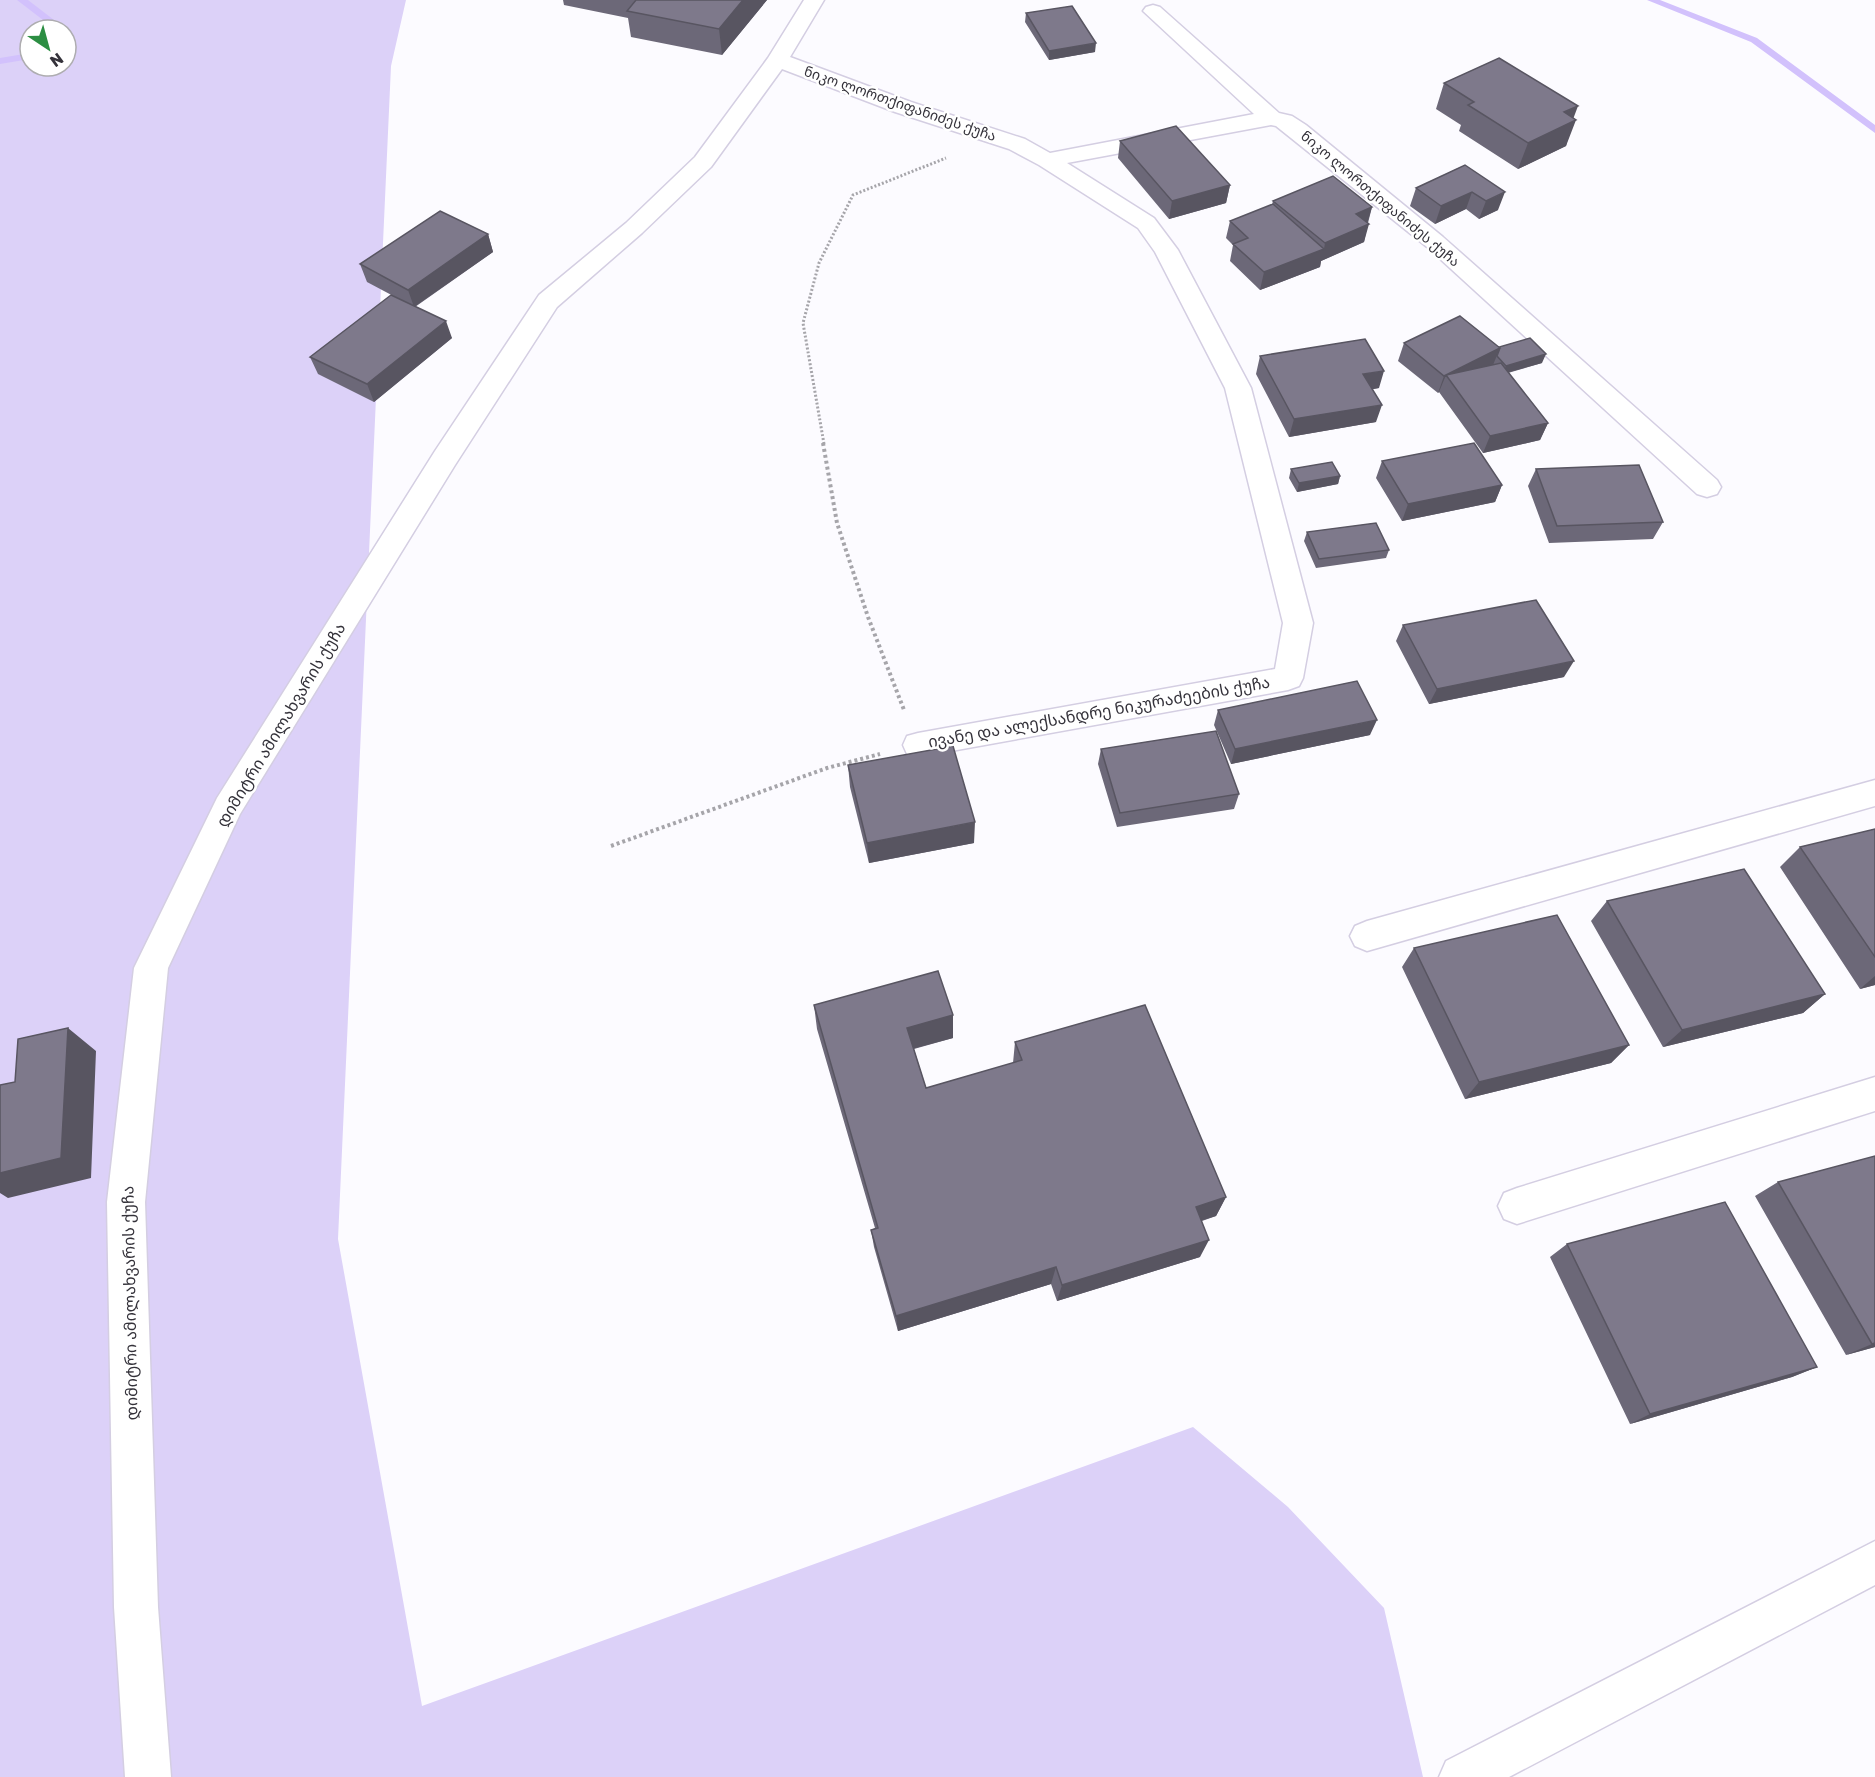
<svg xmlns="http://www.w3.org/2000/svg" width="1875" height="1777" font-family="Rubik,'Noto Sans Georgian',sans-serif">
<style>
.green{fill:#dcd1f8;fill-rule:evenodd}
.lines{fill:none;stroke-linecap:round;stroke-linejoin:round}
.stream{fill:#d2c1fc;fill-rule:evenodd}
.minor-casing{stroke:#d4cee2;stroke-width:3}
.path-far1{stroke:#a6a5aa;stroke-width:3;stroke-dasharray:2 2;stroke-linecap:butt}
.path{stroke:#a6a5aa;stroke-width:4;stroke-dasharray:3 3;stroke-linecap:butt}
.minor{fill:#fff;fill-rule:evenodd}
.wall{fill:#6c6878}
.shaded-wall{fill:#585561}
.building{fill:#7e798b;stroke:#585561;stroke-width:1.5}
.labels{text-anchor:middle;dominant-baseline:central;stroke-width:5;stroke-linejoin:round;paint-order:stroke}
.far-street-label{font-size:14px;fill:#34323a;stroke:#fff}
.street-label{font-size:16px;fill:#34323a;stroke:#fff}
</style>
<rect width="100%" height="100%" fill="#fcfbff"/>
<path class="green" d="M0 0H406L391 66 338 1239 422 1706 1193 1427 1288 1507 1384 1608 1423 1777H0ZM30 30H66V66H30Z"/>
<g class="lines">
<path class="stream" d="M17 0H28L67 30H56Z
M1647 0H1660L1757 38 1875 125V133L1751 42Z
M30 53V59L0 64V58Z"/>
<g class="minor-casing">
<path id="minor" d="M804 0H824L790 57 911 102 1025 139 1050 153 1254 114 1143 11 1146 7 1153 5 1160 7 1279 113 1292 116 1306 125 1443 237 1717 480 1721 487 1717 494 1707 497 1697 494 1427 247 1276 126 1271 125 1067 163 1154 218 1178 250 1251 388 1313 623 1303 678 1299 686 1288 690 918 757 907 754 903 745 907 736 918 733 1275 669 1283 623 1225 388 1155 252 1138 228 1039 165 1009 149 895 112 782 69 711 167 642 233 557 307 455 465 240 814 168 968 145 1202 158 1607 171 1777H125L114 1607 107 1202 134 968 217 798 435 451 539 295 626 223 695 157 768 58Z
M1875 780V806L1367 951 1355 946 1350 936 1355 926 1367 921Z
M1875 1077V1111L1517 1224 1504 1219 1498 1206 1504 1193 1517 1188Z
M1875 1541V1585L1509 1777H1439L1446 1761Z"/>
</g>
<path class="path-far1" d="M824 444 803 323 819 263 853 195 946 158"/>
<path class="path" d="M823 443 837 523 868 617 904 710
M611 846 827 768 880 754"/>
<use href="#minor" class="minor"/>
</g>
<path class="wall" d="M563 0H767L722 55 631 37 628 18 564 5Z
M1026 13 1095 52 1049 60 1025 22Z
M1444 83 1573 118 1566 146 1518 169 1459 131 1461 125 1436 109Z
M1120 141 1230 185 1226 203 1169 219 1118 158Z
M1465 165 1498 210 1479 219 1466 209 1435 224 1410 206 1416 188Z
M1273 201 1372 207 1368 223 1364 242 1321 261 1320 267 1260 290 1230 261 1233 245 1226 238 1230 221 1272 205Z
M488 234 493 252 415 307 452 338 374 402 318 374 310 357 399 299 367 282 360 264Z
M1404 343 1499 347 1542 363 1508 373 1548 423 1540 440 1483 453 1439 392 1438 393 1398 361Z
M1260 356 1379 388 1372 389 1376 422 1289 437 1256 374Z
M1382 461 1502 485 1495 502 1402 521 1376 478Z
M1291 469 1340 476 1338 484 1297 492 1289 478Z
M1536 469 1663 522 1653 539 1549 543 1528 486Z
M1307 532 1389 550 1386 558 1316 568 1304 541Z
M1403 625 1564 677 1429 704 1396 641Z
M1218 710 1370 735 1231 764 1214 725Z
M1101 749 1239 794 1234 809 1117 827 1098 764Z
M848 765 974 843 869 863 850 787Z
M1875 829V985L1860 989 1780 867 1800 847Z
M1607 901 1825 994 1803 1013 1663 1047 1591 921Z
M1414 948 1629 1045 1611 1063 1465 1099 1402 967Z
M814 1005 953 1015V1038L914 1049 926 1088 1013 1063 1015 1042 1226 1197 1216 1216 1202 1221 1200 1257 1057 1301 1051 1284 898 1331 874 1247 871 1230 875 1228 817 1029Z
M1778 1182 1875 1347 1846 1355 1755 1196Z
M1567 1244 1817 1367 1792 1377 1630 1424 1550 1257Z"/>
<path class="shaded-wall" d="M743 0H767L722 55 719 29Z
M1096 43 1095 52 1049 60V51Z
M1578 106 1572 122 1576 120 1566 146 1518 169 1528 143 1564 112Z
M1230 185 1226 203 1169 219 1172 201Z
M1472 192 1466 209 1435 224 1441 206Z
M1505 192 1498 210 1479 219 1486 201Z
M1372 207 1367 224 1356 214Z
M1369 224 1364 242 1321 261 1320 267 1260 290 1264 272 1324 249 1325 243Z
M488 234 493 252 414 307 408 290Z
M446 321 452 338 374 402 367 384Z
M1500 348 1493 365 1446 375 1439 392 1438 393 1444 376Z
M1546 354 1542 363 1502 374 1506 366Z
M1384 371 1379 388 1358 392 1363 374Z
M1382 405 1376 422 1289 437 1294 419Z
M1548 423 1540 440 1483 453 1490 436Z
M1340 476 1338 484 1297 492 1299 483Z
M1502 485 1495 502 1402 521 1408 504Z
M1574 661 1564 677 1429 704 1437 689Z
M1377 720 1370 735 1231 764 1235 749Z
M975 822 974 843 869 863 867 843Z
M1875 976V985L1860 989Z
M1825 994 1803 1013 1663 1047 1682 1030Z
M953 1015V1038L908 1050 907 1028Z
M68 1028 96 1051 91 1178 8 1198 0 1193V1173Z
M1629 1045 1611 1063 1465 1099 1479 1082Z
M1226 1197 1216 1216 1187 1225 1196 1207Z
M1209 1240 1200 1257 1057 1301 1062 1285Z
M1056 1267 1051 1284 898 1331 896 1316Z
M1875 1343V1347L1846 1355 1872 1344Z
M1817 1367 1792 1377 1630 1424 1650 1414Z"/>
<path class="building" d="M636 0H743L719 29 627 11Z
M1072 6 1096 43 1049 51 1026 13Z
M1499 58 1578 106 1564 112 1576 120 1528 143 1468 105 1474 102 1444 83Z
M1176 126 1230 185 1172 201 1120 141Z
M1465 165 1505 192 1486 201 1472 192 1441 206 1416 188Z
M1333 176 1372 207 1356 214 1369 224 1325 243 1273 201Z
M1273 204 1324 249 1264 272 1233 244 1248 238 1230 221Z
M440 211 488 234 408 290 360 264Z
M391 295 446 321 367 384 310 357Z
M1460 316 1500 348 1444 376 1404 343Z
M1530 338 1546 354 1506 366 1497 356 1500 348 1499 347Z
M1365 339 1384 371 1363 374 1382 405 1294 419 1260 356Z
M1501 363 1548 423 1490 436 1446 375Z
M1474 443 1502 485 1408 504 1382 461Z
M1332 462 1340 476 1299 483 1291 469Z
M1639 465 1663 522 1557 526 1536 469Z
M1376 523 1389 550 1319 559 1307 532Z
M1536 600 1574 661 1437 689 1403 625Z
M1357 681 1377 720 1235 749 1218 710Z
M1216 731 1239 794 1120 813 1101 749Z
M953 746 975 822 867 843 848 765Z
M1875 829V957L1800 847Z
M1744 869 1825 994 1682 1030 1607 901Z
M1557 915 1629 1045 1479 1082 1414 948Z
M938 971 953 1015 907 1028 926 1088 1022 1060 1015 1042 1145 1005 1226 1197 1196 1207 1209 1240 1062 1285 1056 1267 896 1316 871 1230 878 1228 814 1005Z
M68 1028 61 1158 0 1173V1085L15 1082 18 1039Z
M1875 1156V1343L1872 1344 1778 1182Z
M1725 1202 1817 1367 1650 1414 1567 1244Z"/>
<g class="labels">
<g class="far-street-label">
<text transform="translate(900 104) rotate(19)">ნიკო ლორთქიფანიძეს ქუჩა</text>
<text transform="translate(1380 199) rotate(40)">ნიკო ლორთქიფანიძეს ქუჩა</text>
</g>
<g class="street-label">
<text transform="translate(1099 712) rotate(-10)">ივანე და ალექსანდრე ნიკურაძეების ქუჩა</text>
<text transform="translate(281 725) rotate(-59)">დიმიტრი ამილახვარის ქუჩა</text>
<text transform="translate(130 1303) rotate(-91)">დიმიტრი ამილახვარის ქუჩა</text>
</g>
</g>
<g transform="translate(48 48) rotate(144)"><circle r="28" fill="#ffffff" stroke="#aeadb0" stroke-width="1.5"/>
<path d="M0-4.5L10 22L0 15L-10 22Z" fill="#2c8e43"/>
<text y="-9" font-size="16" font-weight="bold" text-anchor="middle" fill="#34323a">N</text>
</g>
</svg>
